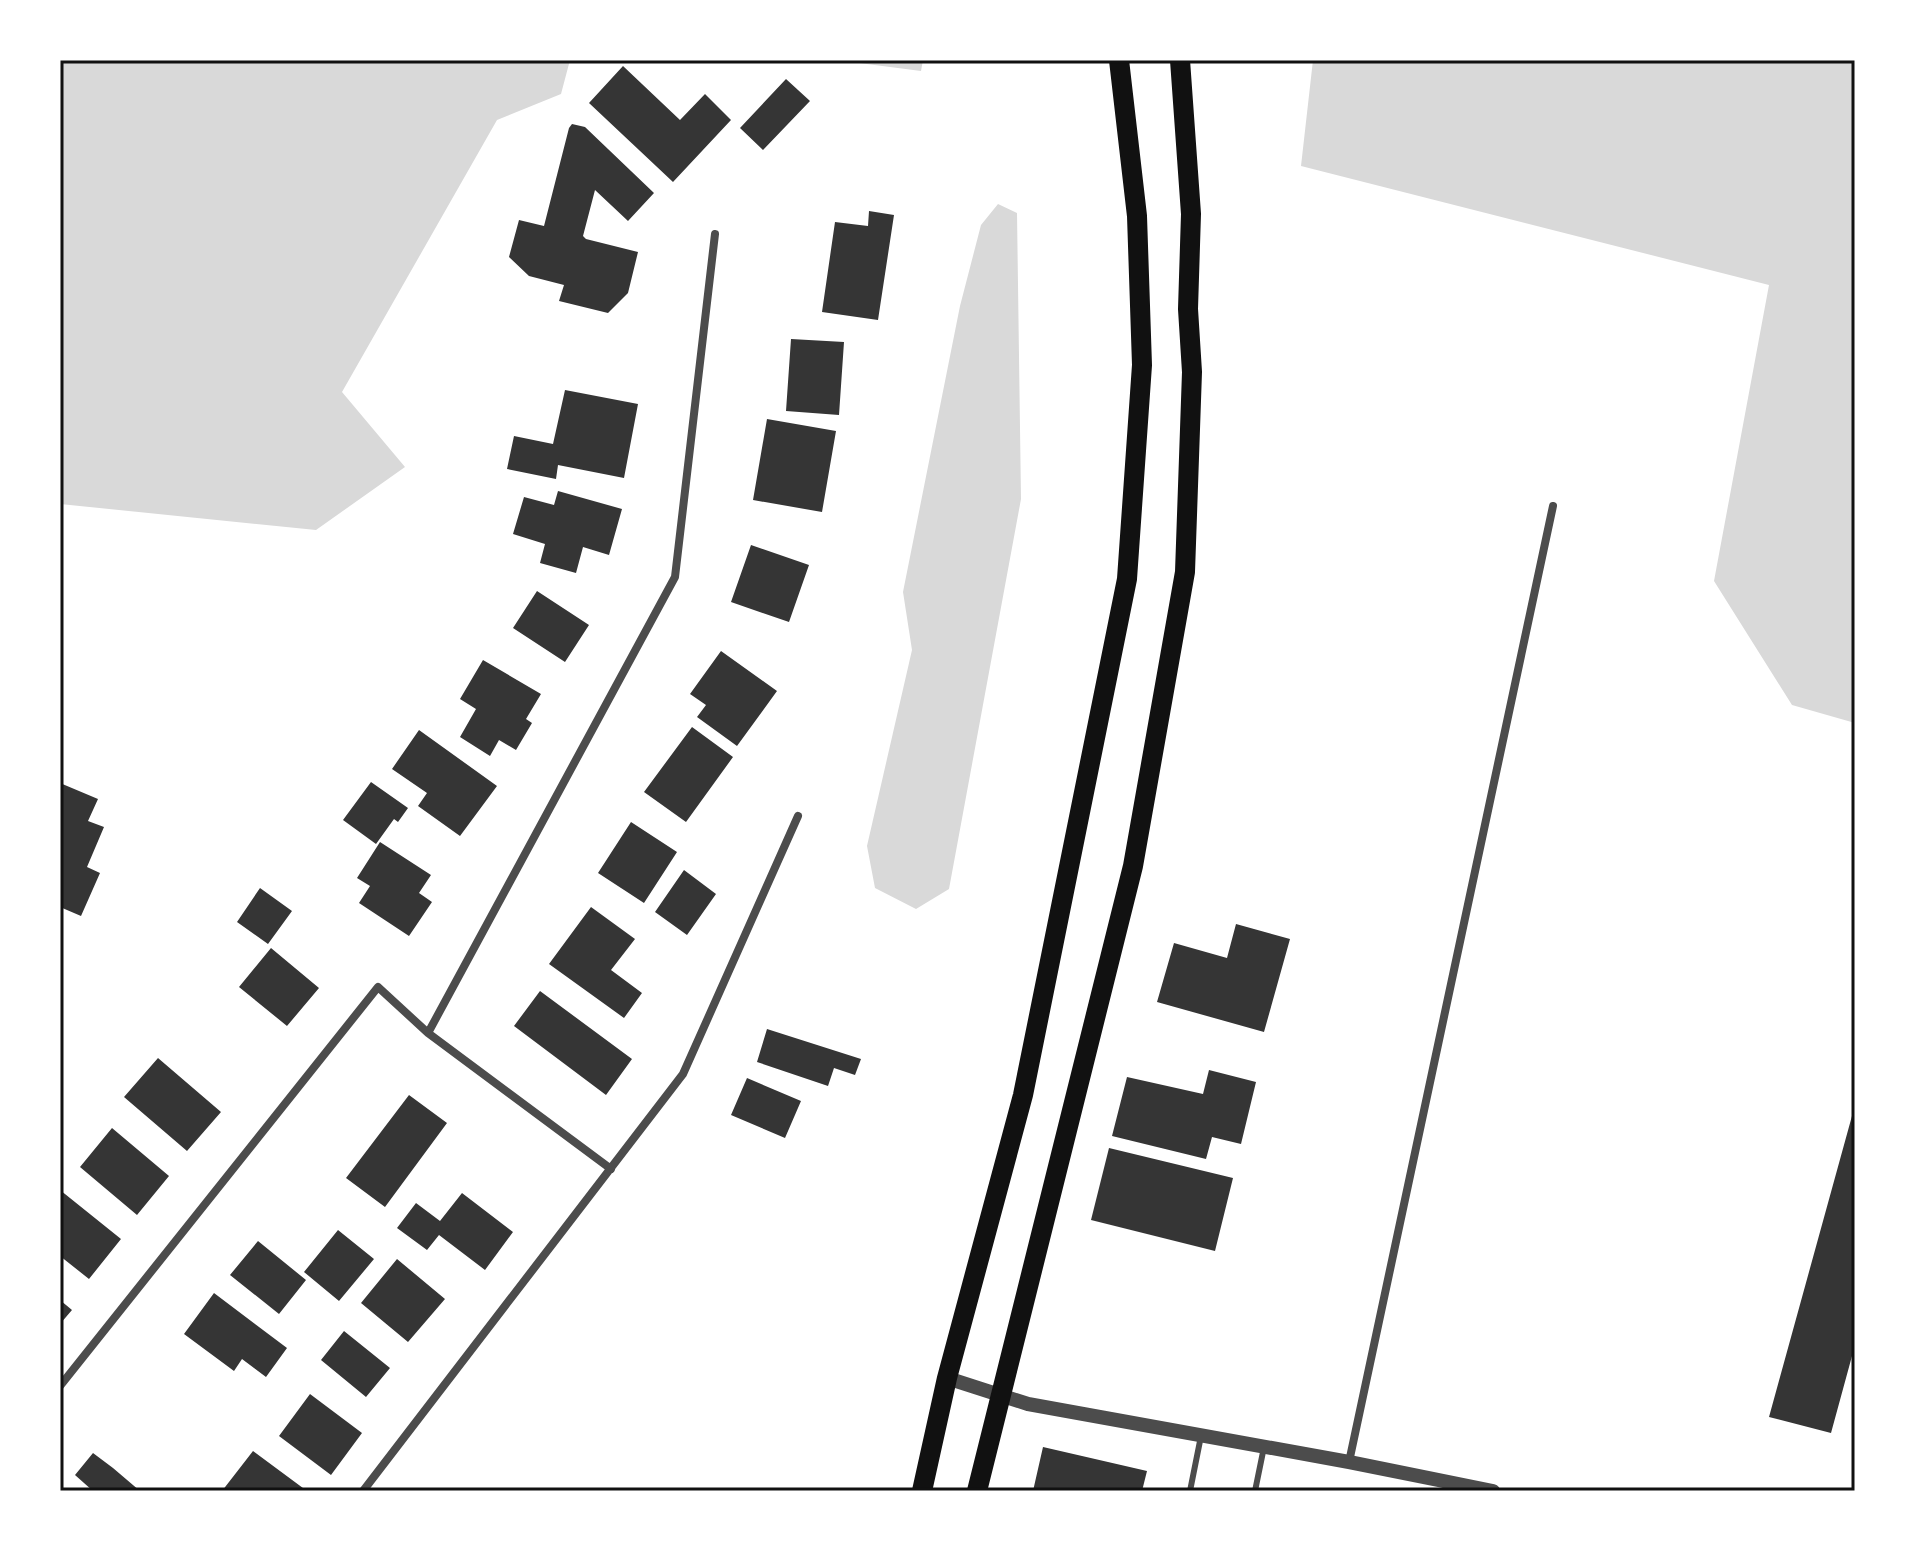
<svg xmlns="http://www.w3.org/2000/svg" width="1915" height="1551" font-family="Raleway,sans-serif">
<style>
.water{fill:#d9d9d9}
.building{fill:#353535}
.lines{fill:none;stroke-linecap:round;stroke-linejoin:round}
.service{stroke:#4c4c4c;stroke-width:6}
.minor{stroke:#4c4c4c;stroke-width:8}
.tertiary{stroke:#4c4c4c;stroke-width:14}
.primary{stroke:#111;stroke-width:20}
.neatline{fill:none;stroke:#111;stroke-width:3}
</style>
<rect width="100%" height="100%" fill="#fff"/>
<path class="water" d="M60 60H570L561 94 497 120 342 392 405 467 316 530 60 504Z
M836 60H923L921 71Z
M1313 60H1855V723L1792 705 1714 581 1769 285 1301 166Z
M998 204 1017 213 1021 499 949 889 916 909 875 888 867 846 912 650 903 592 960 306 981 225Z"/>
<path class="building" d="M623 66 680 120 705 94 731 120 673 182 589 103Z
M786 79 810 101 763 150 740 128Z
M572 124 585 127 654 193 628 221 595 190 583 236 586 239 638 252 628 293 608 313 559 301 564 285 529 276 509 257 519 220 544 226 569 128Z
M869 211 894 215 878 320 822 312 835 222 868 226Z
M791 339 844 342 839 415 786 411Z
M565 390 638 404 624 478 558 465 556 479 507 469 514 436 553 444Z
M767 419 836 431 822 512 753 500Z
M558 491 622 509 609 555 583 547 576 573 540 563 545 544 513 534 524 497 554 505Z
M751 545 809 565 789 622 731 602Z
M537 591 589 625 565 662 513 628Z
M721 651 777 691 737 746 697 717 706 705 690 694Z
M483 660 541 694 526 719 532 723 516 750 499 740 490 756 460 737 476 709 460 699Z
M692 727 733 757 686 822 644 792Z
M419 730 497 786 460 836 418 806 427 793 392 769Z
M371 782 408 808 398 822 394 819 376 844 343 820Z
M60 783 98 799 88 821 104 827 87 867 100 873 81 916 60 907Z
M631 822 677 852 644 903 598 873Z
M380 842 431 875 419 893 432 902 409 936 359 903 370 886 357 878Z
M684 870 716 894 687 935 655 912Z
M260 888 292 911 268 944 237 922Z
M591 907 635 939 611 970 642 993 624 1018 549 964Z
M1236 924 1290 939 1264 1032 1157 1002 1174 943 1227 958Z
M271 948 319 988 287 1026 239 987Z
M540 991 632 1059 606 1095 514 1026Z
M767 1029 861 1059 855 1075 834 1068 828 1086 757 1062Z
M158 1058 221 1112 187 1151 124 1097Z
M1209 1070 1256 1082 1241 1144 1212 1137 1206 1159 1112 1136 1127 1077 1203 1094Z
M747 1078 801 1101 785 1138 731 1115Z
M409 1095 447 1123 385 1207 346 1178Z
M1855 1105V1345L1831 1433 1769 1417Z
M112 1128 169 1176 137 1215 80 1167Z
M1109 1148 1233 1178 1215 1251 1091 1220Z
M60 1190 121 1239 89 1279 60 1256Z
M462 1193 513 1232 485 1270 439 1235 427 1250 397 1228 416 1203 440 1221Z
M338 1230 374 1259 339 1301 304 1272Z
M258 1241 306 1280 279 1314 230 1275Z
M397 1259 445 1299 408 1342 361 1303Z
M214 1293 287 1348 266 1377 242 1359 234 1371 184 1334Z
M60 1300 72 1310 60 1324Z
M344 1331 390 1368 366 1397 321 1360Z
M310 1394 362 1433 331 1475 279 1436Z
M1043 1447 1147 1471 1142 1491H1033Z
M253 1451 307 1491H222Z
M93 1453 113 1468 140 1491H93L75 1475Z"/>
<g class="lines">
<path class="service" d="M1190 1491 1201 1436
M1255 1491 1264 1447"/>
<path class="minor" d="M428 1033 675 577 715 234
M60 1386 378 987 428 1033 611 1169
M1349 1462 1553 506
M363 1491 683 1074 798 816"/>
<path class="tertiary" d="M947 1378 1028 1404 1349 1462 1493 1491"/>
<path class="primary" d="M922 1491 947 1378 1023 1095 1127 579 1142 365 1137 216 1119 60
M977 1491 1133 866 1185 572 1192 372 1188 309 1191 214 1180 60"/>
</g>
<rect width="1915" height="1551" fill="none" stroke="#ffffff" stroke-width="124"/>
<rect x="62" y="62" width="1791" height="1427" class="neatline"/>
</svg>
